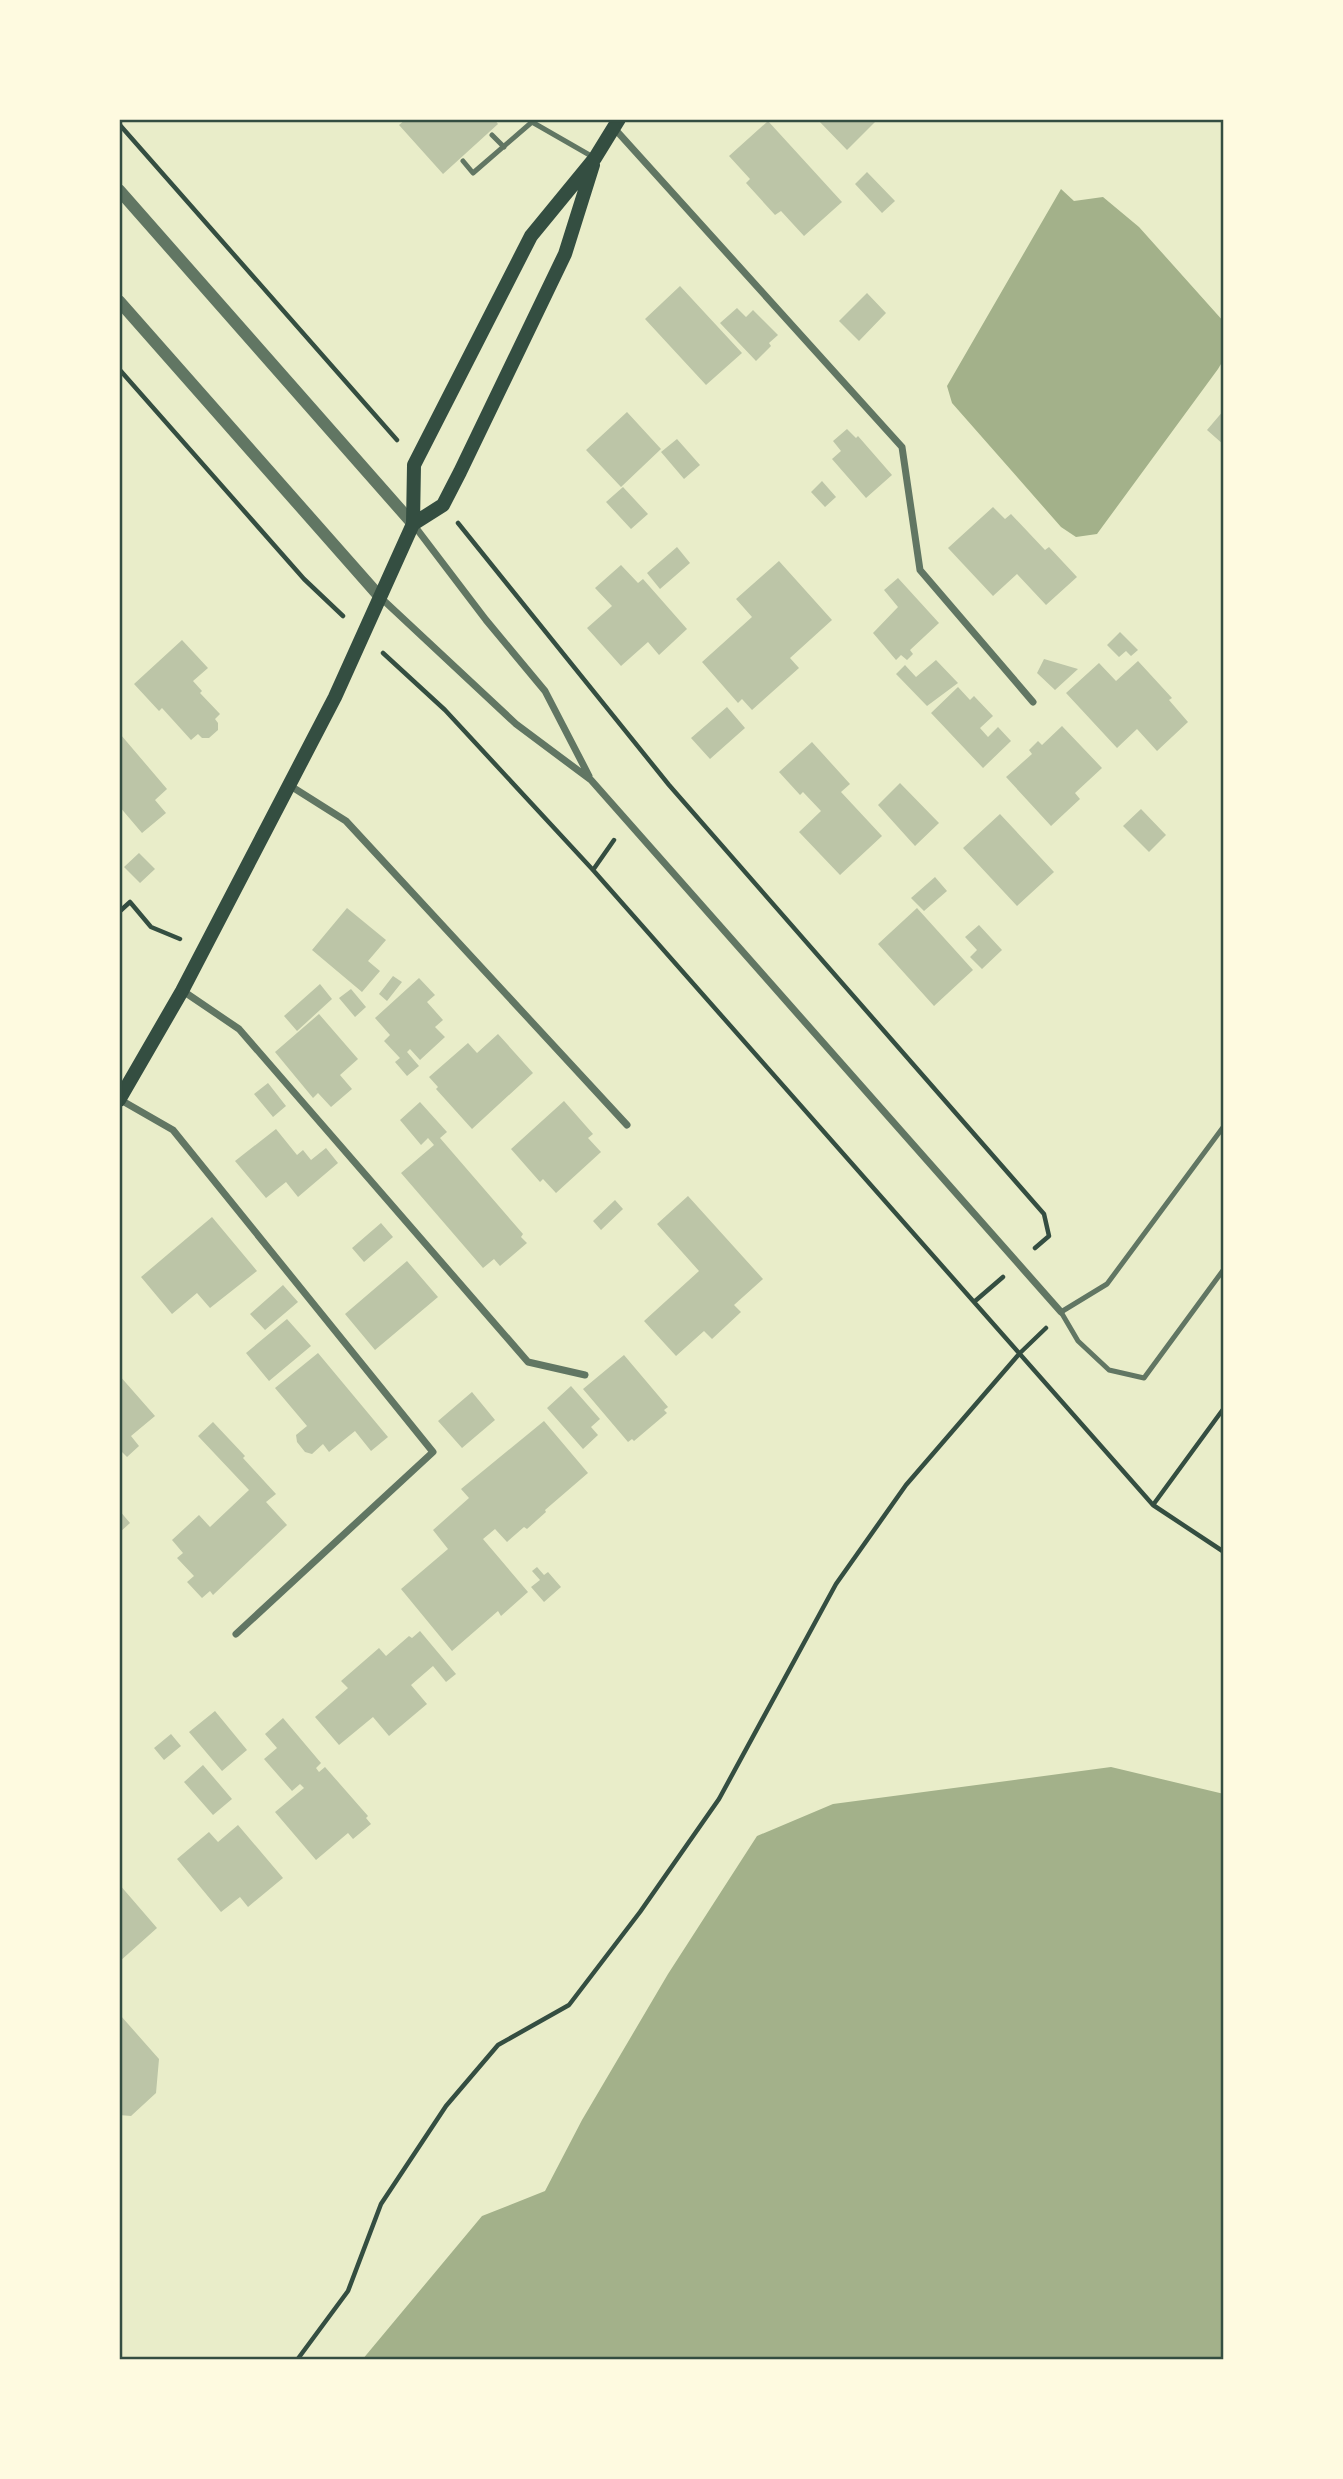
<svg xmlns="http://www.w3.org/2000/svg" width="1343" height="2479" font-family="Montserrat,sans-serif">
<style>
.water{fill:#a3b18a}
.building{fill:#bcc5a7}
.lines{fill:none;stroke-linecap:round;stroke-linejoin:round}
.path{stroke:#344e41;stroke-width:4.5}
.service{stroke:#617663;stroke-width:5}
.minor{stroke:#617663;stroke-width:7}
.tertiary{stroke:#617663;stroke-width:12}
.secondary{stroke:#344e41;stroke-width:14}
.neatline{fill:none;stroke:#344e41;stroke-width:2.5}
</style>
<rect width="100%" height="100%" fill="#e9edc9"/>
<path class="water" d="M1061 189 1074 201 1103 197 1139 227 1224 322V359L1218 369 1097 534 1076 537 1061 527 952 403 947 386Z
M1111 1767 1224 1794V2360H362L482 2216 545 2191 582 2120 668 1974 757 1836 833 1804Z"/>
<path class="building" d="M406 119H494L498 124 443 174 399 125Z
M817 119H878L847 150Z
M768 121 842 202 804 236 781 211 775 215 746 183 750 179 729 156Z
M867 172 895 201 882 213 855 184Z
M680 286 742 353 706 385 645 319Z
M867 293 886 313 859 341 839 321Z
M737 308 746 317 753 310 778 335 769 343 771 346 756 361 720 323Z
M1224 410V445L1207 430Z
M627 412 661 449 621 487 586 450Z
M847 429 856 438 858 436 892 475 866 498 832 459 841 451 833 441Z
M677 439 700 465 684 479 661 452Z
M822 481 836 497 825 507 811 492Z
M623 487 648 514 631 529 606 502Z
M993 507 1005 519 1011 514 1045 550 1049 547 1077 577 1046 605 1017 574 993 596 948 548Z
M677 547 690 563 660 589 647 573Z
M779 561 832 620 790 658 799 668 752 710 742 699 738 703 702 662 752 617 736 599Z
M621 565 638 583 643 579 687 629 659 655 648 642 621 666 587 628 612 606 595 588Z
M898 578 939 623 910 650 913 654 907 660 901 655 896 660 873 633 898 607 884 590Z
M1120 632 1138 650 1131 656 1126 651 1119 657 1107 645Z
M182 640 208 668 193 681 202 691 200 693 220 714 215 719 218 723V730L209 738H202L198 734 191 740 162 708 159 711 134 684Z
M1044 659 1078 669 1055 690 1037 673Z
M936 660 958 683 927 706 896 674 905 665 916 677Z
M1138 661 1172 698 1169 700 1188 722 1157 751 1137 729 1117 748 1066 693 1099 663 1116 681Z
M958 687 970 700 974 696 993 716 980 728 988 737 998 727 1011 741 983 768 931 713Z
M727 707 745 728 710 759 691 738Z
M1062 726 1102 768 1075 793 1080 799 1051 826 1006 777 1032 754 1029 750 1038 741 1042 745Z
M121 735 167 789 155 800 166 813 142 833 119 806V737Z
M812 742 850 784 841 792 882 836 840 875 799 832 821 811 803 792 800 795 779 772Z
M900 783 939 823 915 846 878 805Z
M1141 809 1166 835 1149 852 1123 826Z
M1000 814 1054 872 1017 906 963 848Z
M139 853 155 869 140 883 124 867Z
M935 877 947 891 924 911 911 898Z
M347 908 386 940 368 961 380 971 362 992 312 950Z
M917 908 973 970 934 1006 878 944Z
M979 925 1002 950 982 969 970 957 977 950 965 937Z
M393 976 402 982 387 1001 379 994Z
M419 978 435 995 427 1002 443 1020 435 1027 445 1037 420 1060 410 1049 407 1052 419 1066 407 1076 395 1062 400 1058 384 1041 390 1035 375 1018Z
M320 984 332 999 297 1031 284 1016Z
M351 989 366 1007 355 1017 339 998Z
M319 1014 358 1059 340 1075 352 1089 331 1107 318 1093 313 1098 275 1052Z
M498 1034 533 1073 472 1129 436 1089 438 1087 429 1077 468 1043 477 1053Z
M268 1083 286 1106 273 1117 254 1094Z
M564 1101 593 1134 588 1138 601 1152 556 1193 543 1179 540 1182 511 1149Z
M420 1102 447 1132 440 1138 523 1234 521 1237 527 1243 500 1266 494 1259 483 1268 401 1173 434 1145 428 1138 421 1145 400 1120Z
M276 1129 297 1155 303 1150 311 1160 326 1148 338 1163 298 1197 286 1182 266 1198 235 1161Z
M688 1196 763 1279 734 1305 741 1312 712 1339 704 1331 676 1356 644 1321 699 1271 657 1224Z
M615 1200 623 1209 601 1230 593 1221Z
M212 1217 257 1271 210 1308 197 1293 172 1314 141 1277Z
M381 1223 393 1237 364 1262 352 1248Z
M407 1261 438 1297 375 1350 345 1314Z
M283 1285 298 1302 265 1330 250 1314Z
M287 1319 311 1346 269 1381 246 1353Z
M318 1353 388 1437 371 1451 355 1431 329 1452 323 1444 312 1454 305 1452 297 1442 296 1435 307 1426 275 1388Z
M624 1355 668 1407 664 1410 667 1413 634 1441 632 1439 628 1442 583 1389Z
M119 1375 155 1416 131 1436 139 1446 127 1457 119 1449Z
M571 1386 600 1419 591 1427 598 1435 583 1449 547 1408Z
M472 1392 495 1420 462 1448 438 1421Z
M544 1421 588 1473 545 1510 546 1512 527 1529 524 1527 507 1542 495 1529 483 1539 528 1592 501 1616 498 1611 452 1651 401 1589 448 1549 433 1530 469 1498 461 1489Z
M213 1422 245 1456 243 1458 276 1494 266 1502 287 1525 213 1595 210 1591 202 1598 187 1582 194 1576 177 1558 183 1553 172 1540 199 1515 210 1527 249 1490 198 1436Z
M119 1510 130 1523 119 1533Z
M537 1567 544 1575 548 1572 561 1587 544 1602 531 1587 540 1580 532 1571Z
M420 1631 456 1674 446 1682 433 1666 411 1685 427 1704 389 1736 373 1717 339 1745 315 1717 348 1688 341 1681 379 1648 386 1656 409 1636 412 1638Z
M215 1711 247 1750 222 1771 189 1732Z
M283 1718 321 1763 316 1768 319 1772 325 1767 368 1816 366 1818 371 1824 353 1839 348 1833 316 1860 275 1812 304 1788 300 1784 292 1791 264 1759 277 1748 265 1734Z
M171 1734 181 1746 164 1760 154 1748Z
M203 1765 232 1799 213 1815 184 1782Z
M238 1825 283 1878 248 1907 240 1897 221 1912 177 1859 209 1832 218 1842Z
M119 1884 157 1928 119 1962Z
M121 2016 159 2059 156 2093 131 2116 119 2115Z"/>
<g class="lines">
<path class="path" d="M119 124 397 440
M119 369 304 579 343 616
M458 523 669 785 1044 1214 1049 1236 1035 1248
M383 653 445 710 593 870 1153 1505 1224 1552
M593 870 614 840
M119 912 130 902 151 927 180 939
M974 1302 1003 1277
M1153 1505 1224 1408
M297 2360 348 2291 381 2204 446 2106 498 2045 569 2005 640 1912 719 1799 836 1584 906 1485 1020 1353 1046 1328"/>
<path class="service" d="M532 122 593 157
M492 135 504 147
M463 161 473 173 532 122 533 119
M1224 1126 1107 1284 1061 1312 1078 1341 1109 1370 1144 1378 1224 1269"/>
<path class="minor" d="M614 128 902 447 920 570 1033 702
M413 524 486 620 545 691 589 776
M380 597 516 724 591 780 1061 1312
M289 785 346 821 627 1125
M183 991 239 1029 528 1362 585 1375
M119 1099 173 1130 433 1452 236 1634"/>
<path class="tertiary" d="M119 190 413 524
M119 301 380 597"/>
<path class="secondary" d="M413 524 443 505 460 472 565 254 593 165
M119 1100 182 991 335 697 413 524 414 465 531 236 595 158 619 119"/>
</g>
<rect width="1343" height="2479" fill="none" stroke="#fefae0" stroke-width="242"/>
<rect x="121" y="121" width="1101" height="2237" class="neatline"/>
</svg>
